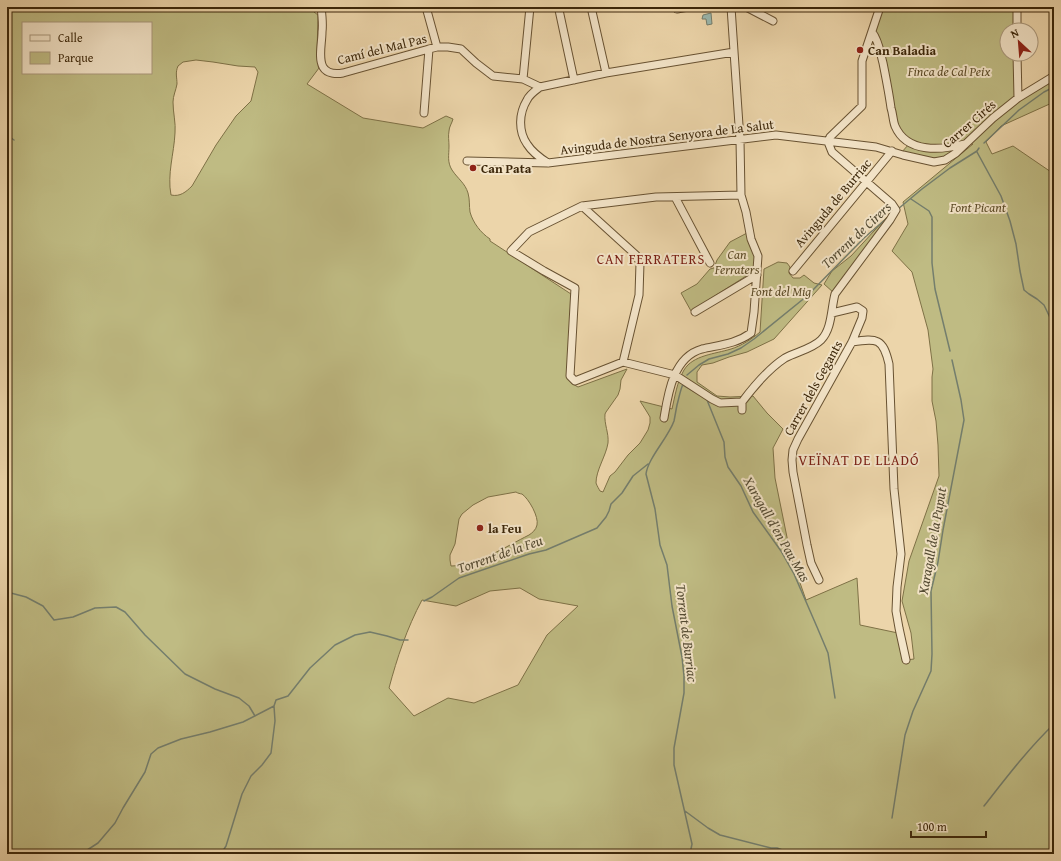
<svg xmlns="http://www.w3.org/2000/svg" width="1061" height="861" font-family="'Gentium Book Plus',serif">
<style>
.green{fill:#bfbb83;stroke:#7e7146;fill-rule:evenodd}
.water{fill:#9ab8af;stroke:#747e6d}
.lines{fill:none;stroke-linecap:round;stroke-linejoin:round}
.stream{stroke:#747e6d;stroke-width:1.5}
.minor-casing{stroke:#685232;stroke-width:9}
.minor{stroke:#f3e4c8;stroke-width:7}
.poi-dot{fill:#8f2418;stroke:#f3e4c8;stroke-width:1.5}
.labels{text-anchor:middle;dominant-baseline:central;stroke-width:4;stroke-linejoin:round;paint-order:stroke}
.street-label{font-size:13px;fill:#3c270a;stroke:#f3e4c8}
.poi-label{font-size:13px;font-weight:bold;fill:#3c270a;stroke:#f3e4c8;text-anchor:start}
.park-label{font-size:13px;font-style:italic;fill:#5d4c28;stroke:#f3e4c8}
.water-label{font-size:14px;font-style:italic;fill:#544b33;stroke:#f3e4c8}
.neighbourhood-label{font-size:14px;letter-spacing:1px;fill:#7a1f14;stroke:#f3e4c8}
</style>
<rect width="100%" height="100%" fill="#ecd5aa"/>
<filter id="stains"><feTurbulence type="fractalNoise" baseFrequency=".005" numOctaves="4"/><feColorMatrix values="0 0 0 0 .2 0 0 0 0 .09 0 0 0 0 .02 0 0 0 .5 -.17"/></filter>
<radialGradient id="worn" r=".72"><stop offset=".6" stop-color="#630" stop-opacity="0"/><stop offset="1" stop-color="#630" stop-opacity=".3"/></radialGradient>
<path class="green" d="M7 7H313L314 12 318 15 317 54 319 68 307 84 363 118 423 128 446 116 453 119C452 123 449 127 449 131 448 136 449 141 449 146 449 155 447 162 452 170 458 179 465 183 468 193 470 200 469 206 470 212 473 223 481 233 490 239V241L571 294 568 373 571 375V383L578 387 627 369 621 380 620 389 618 395 606 412 605 414C604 424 609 433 608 443 606 456 596 470 596 483 597 486 599 489 600 491L603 492 610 476 615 472 628 455 640 443 648 430 650 423V417L647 412 640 401 672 409C675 396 677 382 684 370 693 355 715 354 731 349 741 346 752 339 760 332L764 269 778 262 787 263 790 267 789 273 793 278H800L804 275 814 283 822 285 774 339 747 352 729 357 713 363 702 365 697 372V382L717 396 730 397 753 396 767 413 783 429 773 448 775 478 791 557 806 600 857 578 860 625 898 633 906 660 914 659 911 633 902 601 909 561 939 476 938 445 936 421 932 401V377L933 369 928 330 912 272 892 251 908 224 903 202 973 144H968L994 119 1054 77V102L1001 126 986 142 992 154 1013 146 1054 174V854H7ZM23 23H151V73H23ZM196 60 213 62 238 66 255 67 258 72 251 101 236 116 216 145 192 186C186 192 180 197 171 195 167 174 174 154 175 133 176 123 173 113 173 102 173 96 176 90 177 84 177 77 175 73 178 66L183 62ZM516 492C517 493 521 494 522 494 529 499 539 517 537 525 536 530 532 533 529 535 507 546 476 566 451 566L450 560V555L455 544 459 519 462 514 473 505 488 497ZM520 588 539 599 578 606 547 635 518 685 474 703 448 698 414 716 389 688C397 658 407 628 422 600L456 606 490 591Z
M882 7H1014L1015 30H1007V54H1015V97L966 141 947 146 923 144 911 141 904 136 897 125 879 37 874 31Z
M909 144 962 146 944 158 933 161 901 153Z
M891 214 834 293 824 284 832 271 851 256 886 218Z
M747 233 755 257 754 271 691 311 681 293 697 284 710 269 714 268 717 260 730 242Z"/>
<path class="water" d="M711 13 712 24 707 25 706 19H702L703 15Z"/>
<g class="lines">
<path class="stream" d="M7 135 14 140
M984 143 1019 110 1044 92 1054 87
M977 152 1001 196 1010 221 1016 244 1020 271 1024 290 1029 294 1037 299 1044 305 1054 326
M911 199 929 211 932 217V263L935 289 950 351
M898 209 922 189 950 168 977 151 979 148
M687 375 699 365 709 359 728 354 741 348 754 339 807 296 864 238 887 218
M683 384C680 391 679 398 677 405 676 410 675 416 674 421 668 438 648 458 646 474L655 509 660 545 667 565 672 606 682 657 684 676V693L674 748V765L692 844 690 854
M683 385 697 393
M707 400 724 442 725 457 728 467 741 486 753 512 781 551 794 574 817 627 828 653 835 698
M7 592 26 597 43 606 54 620 73 617 95 608 116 607 125 612 145 635 185 674 215 689 239 698 249 706 255 716
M424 601 432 597 459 578 529 554 546 550 597 528 606 517 609 511 611 504 622 493 633 476 648 464
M984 806C1006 778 1028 749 1054 724
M685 811 708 828 720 835 771 848H777L793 854
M892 818 905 735 913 711 931 671 932 654 931 591 938 562 943 530 964 420 961 400 952 360
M81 854 98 843 115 823 123 808 145 772 151 754 158 748 181 739 210 732 243 722 274 706
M221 854 226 846 242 794 251 776 262 765 271 753 275 721 274 706 276 700 288 696 310 668 335 645 355 635 370 632 387 636 400 640H408"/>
<g class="minor-casing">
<path id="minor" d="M321 7C322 15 323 24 322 32 322 43 318 58 323 67 327 74 337 74 343 73L429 49 437 47H448L461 49 476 63 493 76 523 79 540 87
M426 7 437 47
M591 7 606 73
M746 7 773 21
M1017 7V30
M677 9 688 7
M559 10 574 80
M872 32C879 41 880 52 883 63 886 78 889 93 891 108 893 114 893 121 895 126 907 154 942 150 965 144
M1017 54 1018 98
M523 79 530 7
M540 87 606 73 734 52
M540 87C536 90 529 95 527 100 519 113 518 131 527 144 532 152 540 158 548 163
M424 113 429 49
M828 142 830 137 862 106V61L880 7
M467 161 548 163 776 135 876 147 903 155 934 162 945 160 956 153 993 118 1018 98 1054 76
M741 195 656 197 582 206 529 232 511 251 544 271 575 288 570 376 575 381 623 362 675 375 712 399 720 403 742 402
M675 197 710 263
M582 206 636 255 640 263 639 295 623 362
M793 271 892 151
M695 312 757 275
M852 342C877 338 883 338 889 364L894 489 901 554 897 587 896 611 899 628 906 660
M742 402C754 386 768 369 785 358 796 352 812 349 821 340 832 329 831 309 835 294L890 220 896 210 892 204 832 152 828 142
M742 410V402
M664 418C668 394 673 357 702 349 719 345 736 344 751 333L754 312 758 256 751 239 746 212 741 195 740 140 731 7
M819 580 811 563 807 545 793 472 792 460 793 450 798 439 852 342 862 318 863 311 857 307 832 313"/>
</g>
<use href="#minor" class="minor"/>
</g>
<g class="poi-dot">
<circle cx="860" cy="50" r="4"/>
<circle cx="473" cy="168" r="4"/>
<circle cx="480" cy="528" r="4"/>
</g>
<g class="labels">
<g class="street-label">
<text transform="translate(382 49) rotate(-14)">Camí del Mal Pas</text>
<text transform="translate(969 124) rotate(-41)">Carrer Cirés</text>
<text transform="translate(667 137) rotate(-7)">Avinguda de Nostra Senyora de La Salut</text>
<text transform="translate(833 203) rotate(-50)">Avinguda de Burriac</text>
<text transform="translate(813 388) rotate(-61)">Carrer dels Gegants</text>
</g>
<g class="poi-label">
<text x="868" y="50">Can Baladia</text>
<text x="481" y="168">Can Pata</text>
<text x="488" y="528">la Feu</text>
</g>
<g class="park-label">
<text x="949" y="71">Finca de Cal Peix</text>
<text x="978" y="207">Font Picant</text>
<text x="737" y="254">Can<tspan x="737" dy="15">Ferraters</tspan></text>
<text x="781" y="291">Font del Mig</text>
</g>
<g class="water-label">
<text transform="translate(856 235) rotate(-43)">Torrent de Cirers</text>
<text transform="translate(777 529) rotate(60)">Xaragall d'en Pau Mas</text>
<text transform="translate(932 541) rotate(-80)">Xaragall de la Puput</text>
<text transform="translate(500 554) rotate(-19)">Torrent de la Feu</text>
<text transform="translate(687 633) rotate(83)">Torrent de Burriac</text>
</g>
<g class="neighbourhood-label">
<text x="651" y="259">CAN FERRATERS</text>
<text x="859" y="460">VEÏNAT DE LLADÓ</text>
</g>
</g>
<rect width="1061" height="861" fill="none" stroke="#ecd5aa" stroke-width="24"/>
<rect x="8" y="8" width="1045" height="845" fill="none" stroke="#3c270a" stroke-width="2"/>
<rect x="12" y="12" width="1037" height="837" fill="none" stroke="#3c270a"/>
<rect x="22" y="22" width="130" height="52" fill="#f3e4c8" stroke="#aa987c"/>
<rect x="30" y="35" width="20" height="6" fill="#f3e4c8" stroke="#aa987c"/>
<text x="58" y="42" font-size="12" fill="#3c270a">Calle</text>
<rect x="30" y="52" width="20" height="12" fill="#bfbb83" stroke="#aa987c"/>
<text x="58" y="62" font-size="12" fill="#3c270a">Parque</text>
<g transform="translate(1019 42) rotate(334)"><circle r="19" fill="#f3e4c8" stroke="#aa987c"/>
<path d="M0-3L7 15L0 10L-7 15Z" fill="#8f2418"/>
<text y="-6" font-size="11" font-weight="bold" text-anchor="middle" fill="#3c270a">N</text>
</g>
<path d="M911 831v6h75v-6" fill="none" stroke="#3c270a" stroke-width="2"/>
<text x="917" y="831" font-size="12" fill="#3c270a" stroke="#f3e4c8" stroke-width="3" paint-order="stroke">100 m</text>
<rect width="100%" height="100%" filter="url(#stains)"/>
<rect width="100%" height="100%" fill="url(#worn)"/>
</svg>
